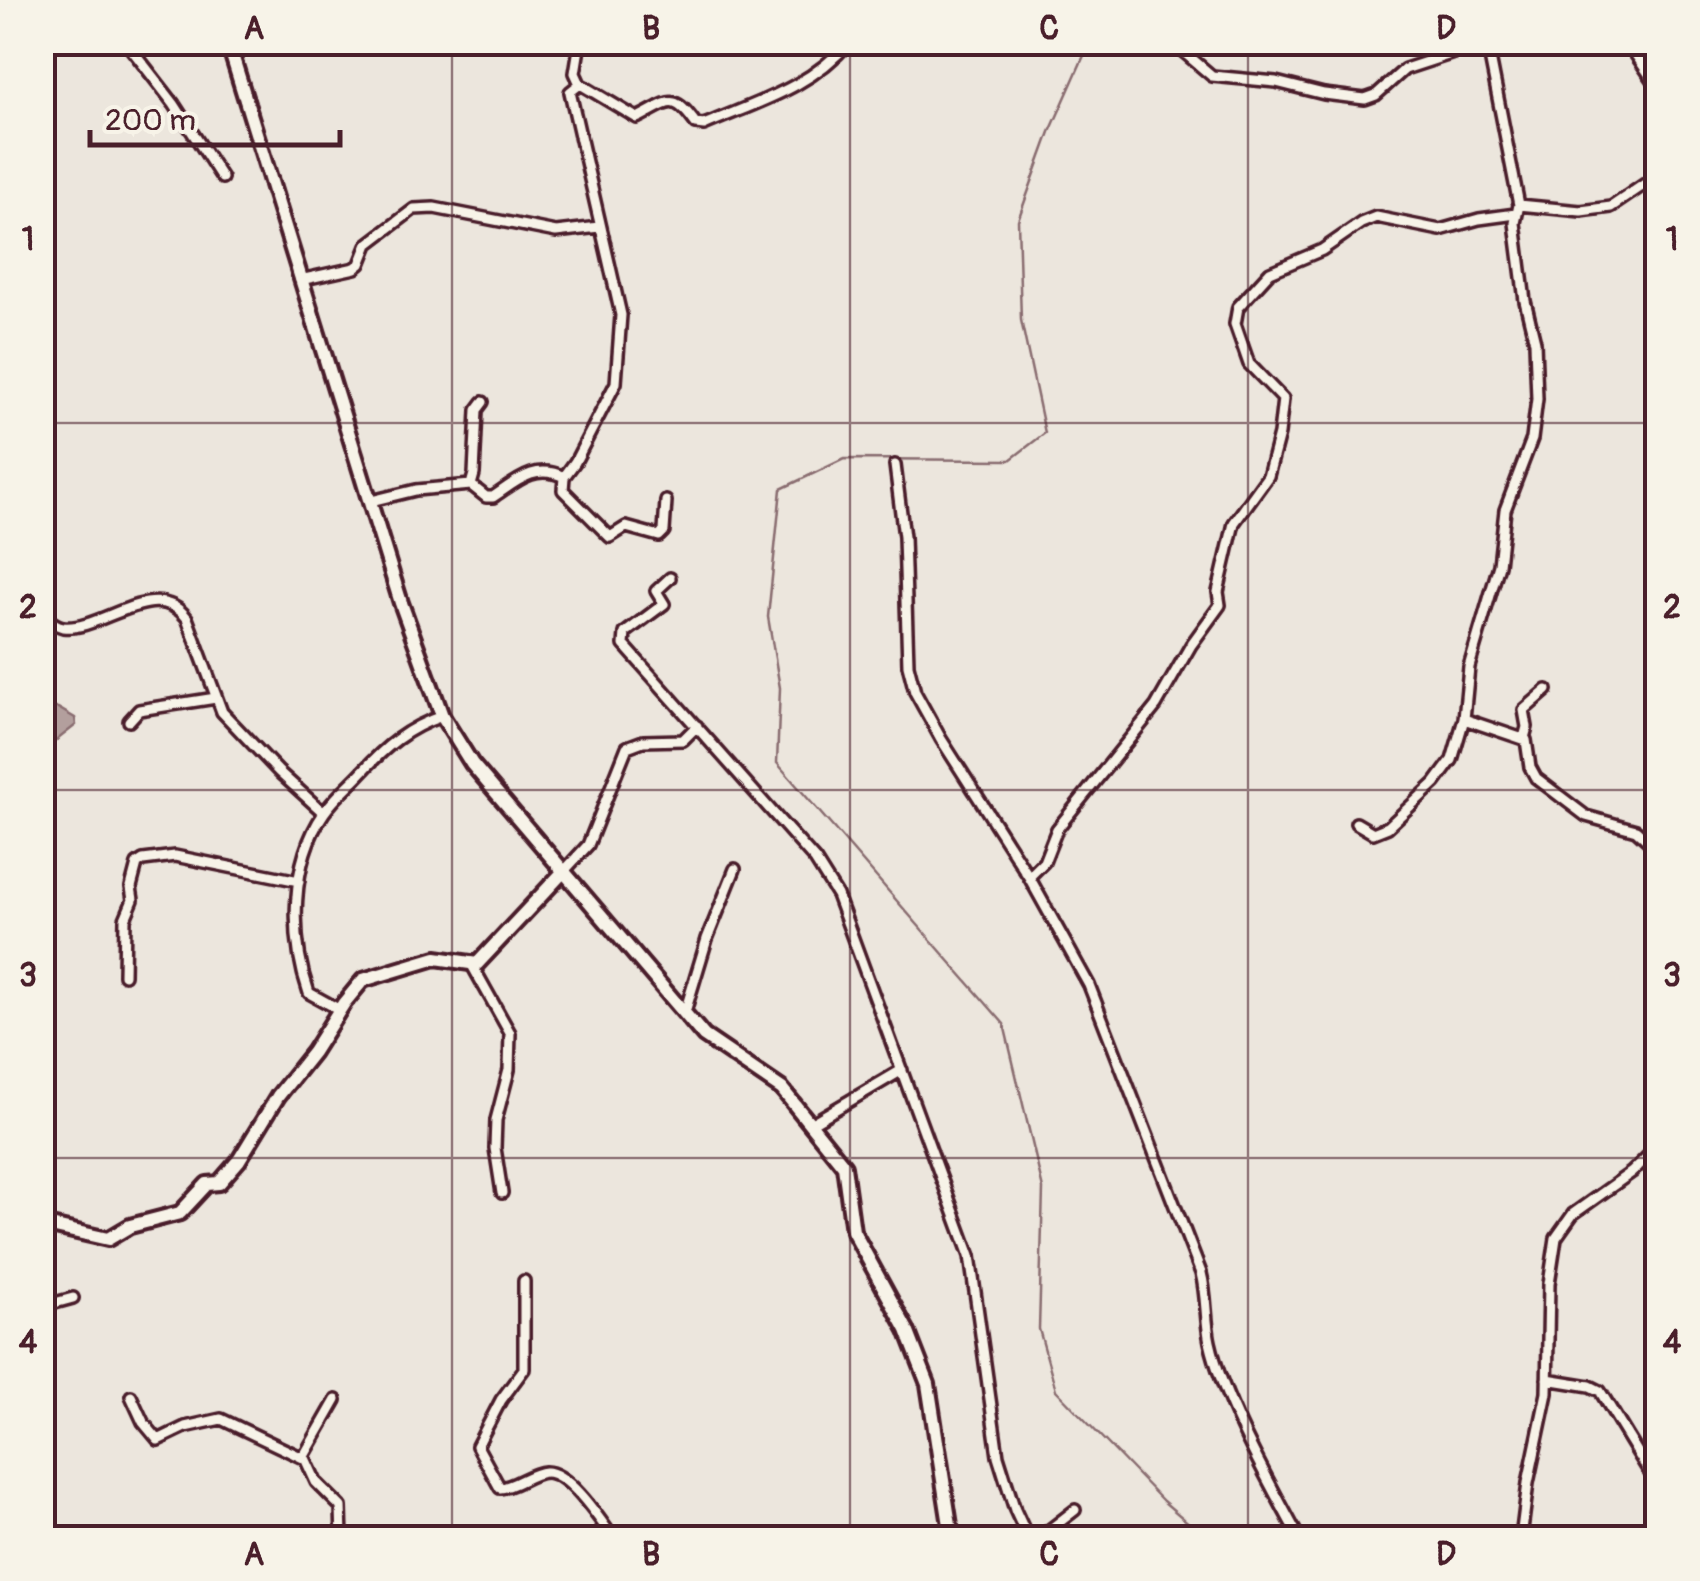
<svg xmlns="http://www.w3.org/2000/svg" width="1700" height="1581" font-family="Pangolin,sans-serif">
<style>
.water{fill:#b39f9d;stroke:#896c6f;stroke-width:2.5}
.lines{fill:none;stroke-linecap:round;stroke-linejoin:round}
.stream{stroke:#896c6f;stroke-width:2.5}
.street-casing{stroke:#4a1f2b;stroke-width:16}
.secondary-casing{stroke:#4a1f2b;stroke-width:20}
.street{stroke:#f7f3e8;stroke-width:9}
.secondary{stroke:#f7f3e8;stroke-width:12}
.grid{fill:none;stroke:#4a1f2b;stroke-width:2.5;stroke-opacity:0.55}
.neatline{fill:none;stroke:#4a1f2b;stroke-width:4}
.grid-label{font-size:32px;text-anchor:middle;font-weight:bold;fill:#4a1f2b}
</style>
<rect width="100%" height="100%" fill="#ece6dd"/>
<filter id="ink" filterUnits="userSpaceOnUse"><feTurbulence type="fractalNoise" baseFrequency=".01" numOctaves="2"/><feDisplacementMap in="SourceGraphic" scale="20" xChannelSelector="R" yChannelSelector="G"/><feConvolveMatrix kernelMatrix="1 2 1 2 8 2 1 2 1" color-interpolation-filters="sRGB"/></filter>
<g filter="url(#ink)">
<path class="water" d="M43 708H58L75 718 76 725 43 751Z"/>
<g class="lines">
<path class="stream" d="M1090 42 1050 132 1018 220 1021 320 1045 433 1010 460 844 459 781 489 768 617 780 688 777 763 1004 1024 1043 1189 1039 1329 1056 1390 1163 1501 1206 1538"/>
<g class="street-casing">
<path id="street" d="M126 42 174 104 222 178
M580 42 575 73 580 84
M1172 42 1212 76 1276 82 1324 94 1365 99 1376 95 1405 69 1463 50 1488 47
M1627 42 1658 87
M42 51 51 42
M1519 205 1581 211 1611 207 1658 175
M300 280 355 268 360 264 368 244 414 209 434 208 556 232 599 227
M895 465 904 537 908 665 915 692 941 739 1029 877 1089 985 1201 1273C1207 1296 1205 1319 1210 1342 1223 1401 1270 1484 1299 1538
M564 477 575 462 616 383 621 315 570 92 580 84 637 118C669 103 672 90 696 124L704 125C757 102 810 88 849 42
M471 485 474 474 477 410 483 402
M371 501 416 490 471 485 486 497H493C517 481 535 463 564 477L563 490 610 537 626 527 659 536 664 531 666 501
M670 578 656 591 664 604 625 633 624 645 815 860 837 895 970 1256 998 1456 1015 1510 1028 1538
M42 615C49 620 54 625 63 627 100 632 155 576 187 618L222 712 279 772 324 813
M1464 719 1526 740 1530 767 1536 778 1586 816 1636 830 1658 850
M129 721 139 710 216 698
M1524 738 1527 727 1524 710 1547 690
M1356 823 1373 833 1388 827 1435 783 1452 760 1464 719 1469 667 1499 565 1505 510 1532 439 1537 399 1535 342 1525 301 1515 223 1519 205 1487 42
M565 870 588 845 627 747 643 741 683 740 697 726
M1029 877 1044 862 1057 829 1156 706 1191 645 1220 605 1218 592 1234 523 1268 476 1279 434 1283 399 1249 364 1235 324 1238 307 1270 272 1322 250 1361 223 1376 217 1440 230 1479 219 1516 214
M472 965 510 1033 509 1070 496 1120 495 1148 502 1193
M124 975 125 919 133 900 131 887 137 864 143 860 175 856 299 881
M340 1010 309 993C290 938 290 862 324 813 334 798 349 786 361 773 385 747 407 728 442 716
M685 1012 707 939 735 869
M812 1123 902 1070
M524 1281V1369L501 1400 477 1446 500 1488C515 1487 530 1473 545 1472 569 1471 601 1521 613 1538
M42 1302 51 1304 73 1298
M1547 1379 1590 1386 1600 1391 1658 1486
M131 1396 143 1422 158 1440 185 1427 221 1419 305 1459
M336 1400 304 1456 316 1482 341 1507 342 1538
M1039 1538 1075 1510
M1521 1538 1528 1483 1547 1393 1549 1284 1556 1238 1573 1214 1632 1172 1658 1146"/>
</g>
<g class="secondary-casing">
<path id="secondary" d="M228 42 401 603 442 716 472 764 704 1036 782 1089 844 1166 853 1231 907 1330 928 1384 952 1538
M42 1224 108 1239 130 1226 180 1213 207 1184 219 1183 239 1160 278 1096 313 1052 344 1003 363 980 436 958 477 964 565 870"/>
</g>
<use href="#street" class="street"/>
<use href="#secondary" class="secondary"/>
</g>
</g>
<path class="grid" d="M452 42V1538M850 42V1538M1248 42V1538M42 423H1658M42 790H1658M42 1158H1658"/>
<rect width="1700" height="1581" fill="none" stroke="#f7f3e8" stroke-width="110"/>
<path d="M90 130v15h250v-15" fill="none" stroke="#4a1f2b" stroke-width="5"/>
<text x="105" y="130" font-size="30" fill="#4a1f2b" stroke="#f7f3e8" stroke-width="8" paint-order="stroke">200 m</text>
<rect x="55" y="55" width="1590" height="1471" class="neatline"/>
<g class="grid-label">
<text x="254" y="39">A</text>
<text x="651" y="39">B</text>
<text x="1049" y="39">C</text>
<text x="1446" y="39">D</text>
<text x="28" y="250">1</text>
<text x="1672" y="250">1</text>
<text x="28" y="618">2</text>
<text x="1672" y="618">2</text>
<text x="28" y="986">3</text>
<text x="1672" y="986">3</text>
<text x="28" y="1353">4</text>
<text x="1672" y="1353">4</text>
<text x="254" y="1565">A</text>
<text x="651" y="1565">B</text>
<text x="1049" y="1565">C</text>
<text x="1446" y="1565">D</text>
</g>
</svg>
